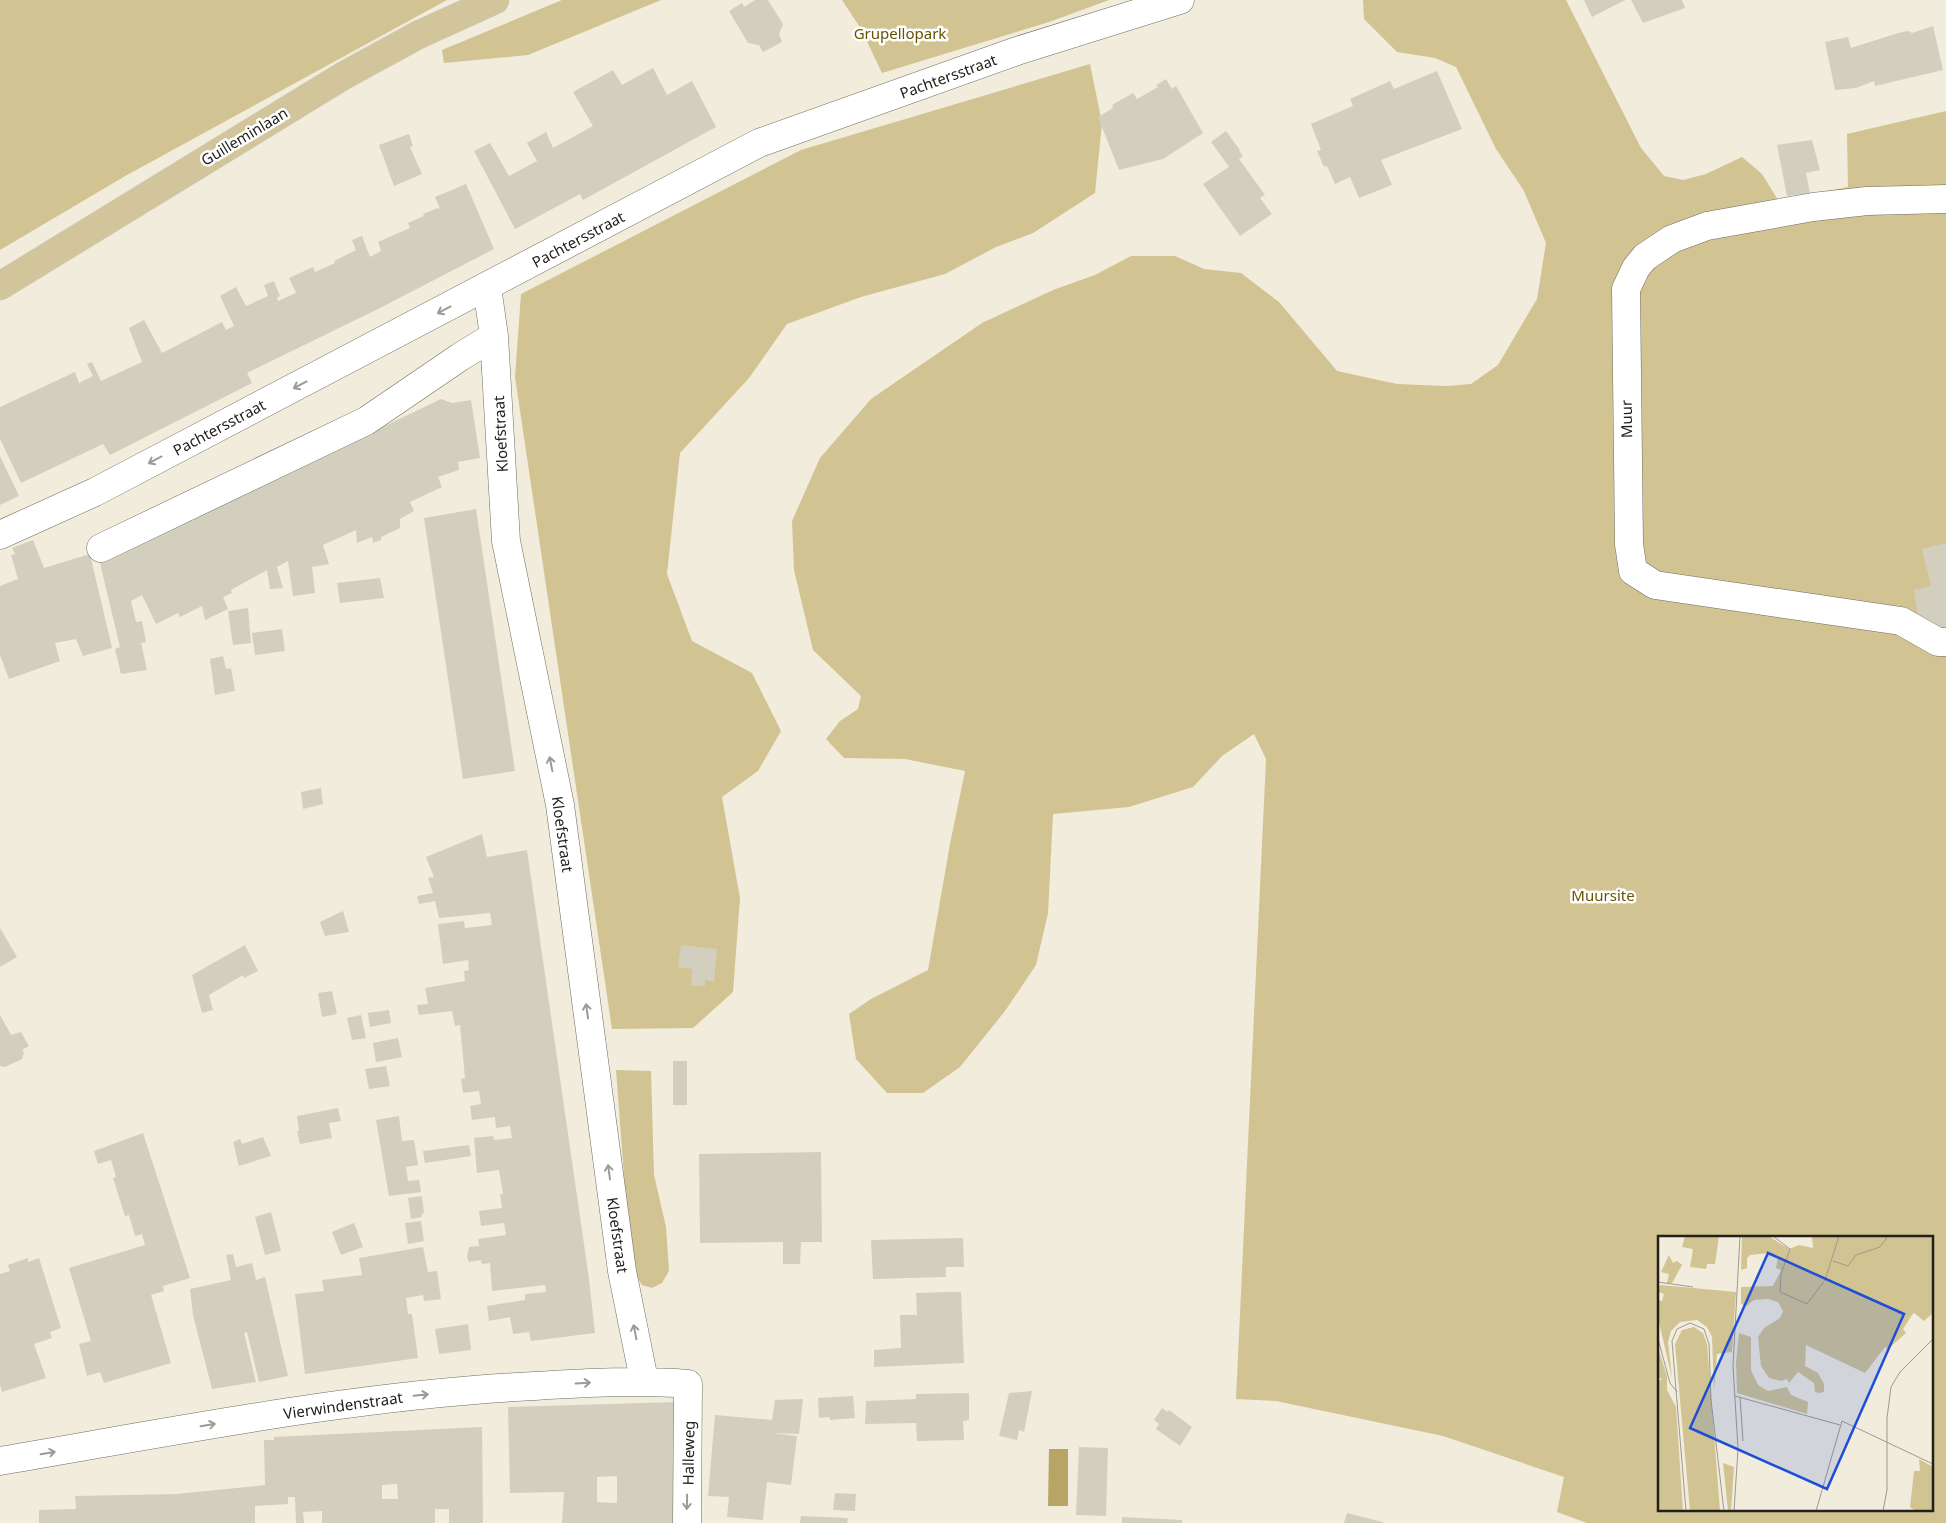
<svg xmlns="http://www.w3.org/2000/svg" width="1946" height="1523" font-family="'Noto Sans',sans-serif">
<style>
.green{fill:#d2c392;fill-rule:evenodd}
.water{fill:#b7a565}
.building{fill:#d3cfbf;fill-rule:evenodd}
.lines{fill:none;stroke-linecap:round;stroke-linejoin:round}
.minor-casing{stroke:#706c5e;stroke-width:29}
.major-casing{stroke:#d3d2d1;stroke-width:29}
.minor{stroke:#fff;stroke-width:28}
.major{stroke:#d2c59b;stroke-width:28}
.oneway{stroke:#9c9b98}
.labels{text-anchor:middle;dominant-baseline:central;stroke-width:5;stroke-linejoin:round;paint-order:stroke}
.park-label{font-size:15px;fill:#675300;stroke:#fff}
.street-label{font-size:15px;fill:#22201b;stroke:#fff}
.inset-road{fill:none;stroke:#9e9a8f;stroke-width:1}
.view{fill:#1d4ed8;fill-opacity:0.15;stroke:#1d4ed8;stroke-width:2.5}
.inset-edge{fill:none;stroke:#22201b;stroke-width:2.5}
</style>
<rect width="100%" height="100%" fill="#f1ecdc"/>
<path class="green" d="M0 0H447L127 175 0 250Z
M562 0H661L528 55 444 63 442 50Z
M842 0H1109L1049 22 882 73 861 29Z
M1363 0H1566L1641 148 1664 176 1683 180 1706 174 1742 157 1762 174 1778 200 1848 187 1847 134 1946 111V1523H1587L1557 1512 1564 1477 1443 1436 1276 1401 1236 1399 1266 759 1254 734 1222 756 1193 787 1129 807 1053 814 1048 913 1036 965 1005 1011 960 1067 923 1093H887L856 1059 849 1014 871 999 928 970 950 844 965 771 905 759 844 758 826 739 840 721 858 709 861 696 813 650 794 570 792 521 820 458 871 399 982 323 1053 290 1095 275 1131 256H1175L1204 269 1241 273 1279 302 1337 371 1397 384 1447 386 1471 384 1498 365 1537 299 1546 243 1524 191 1496 149 1456 67 1435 58 1397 52 1364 19ZM1660 1237H1932V1509H1660Z
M1090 64 1102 123 1095 193 1033 233 996 247 945 274 861 297 787 324 749 378 680 453 667 574 692 641 752 673 781 731 758 771 722 797 740 898 733 992 693 1028 612 1029 515 377 521 294 801 150Z
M616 1070 651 1071 654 1175 666 1227 669 1271 662 1283 652 1288 642 1285 631 1267Z"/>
<path class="water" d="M1049 1449H1068V1506H1048Z"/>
<path class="building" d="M755 0H768L783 24 779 34 782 42 763 52 759 45 748 43 729 11 742 3 744 7Z
M1584 0H1625L1592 17Z
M1631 0H1682L1685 8 1643 23Z
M1933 26 1943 70 1875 86 1874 81 1856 88 1835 90 1825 42 1848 37 1851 48 1898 33 1908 31 1912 33Z
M653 68 667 95 692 81 716 127 583 200 580 194 515 229 474 151 490 143 509 176 537 161 527 143 546 132 553 148 593 126 573 92 613 70 622 85Z
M1437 71 1462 129 1381 160 1392 185 1359 198 1350 177 1335 184 1327 166 1324 167 1317 151 1321 150 1311 124 1353 106 1350 99 1390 81 1394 89Z
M1166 79 1172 89 1176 86 1203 133 1163 159 1119 170 1098 117 1113 108 1112 105 1133 93 1137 99 1158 87 1156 85Z
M1226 131 1240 150 1239 151 1243 156 1239 159 1265 195 1260 198 1272 214 1240 236 1203 184 1229 167 1211 142Z
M409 134 413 146 410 147 422 174 394 186 379 145Z
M1812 140 1820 170 1806 173 1810 193 1787 196 1777 145Z
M466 184 494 249 380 308 247 373 252 383 110 455 103 444 21 483 0 439V407L75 372 79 383 93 376 87 364 92 362 101 381 142 362 129 328 144 320 162 353 222 322 226 330 234 326 220 296 236 287 246 306 268 296 264 285 274 281 280 296 277 298 278 301 296 293 289 278 313 267 315 272 335 263 334 261 356 250 352 240 362 236 370 257 381 251 378 242 410 228 408 223 424 216 423 214 438 208 440 209 435 197Z
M441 399 452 403 471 400 480 458 458 462 459 470 438 477 442 487 410 502 414 511 400 519V528L381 537V540L373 543 372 537 357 543 356 530 323 545 329 564 312 567 315 593 293 596 288 561 277 567 283 588 270 589 267 570 231 590 232 593 223 597 228 609 205 620 202 606 180 617 178 613 156 624 142 595 131 601 136 622 142 621 146 642 141 643 147 670 121 674 115 649 120 647 100 563Z
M0 456 19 496 0 505Z
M476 509 515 771 463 779 424 518Z
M33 540 44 568 90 554 112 648 83 656 76 639 55 643 60 661 9 679 0 655V586L18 579 11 555 15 554 12 548Z
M1946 543V630L1942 631 1918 615 1914 590 1931 586 1922 549Z
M380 578 384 598 340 603 337 583Z
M248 608 251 643 233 645 228 611Z
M282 629 285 651 255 655 252 633Z
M223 656 226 669 231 668 235 691 215 695 210 659Z
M321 788 323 804 303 809 301 792Z
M482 834 487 857 527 850 589 1279 595 1333 531 1341 529 1332 513 1334 510 1317 489 1321 487 1306 525 1300V1294L546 1292 545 1285 492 1291 490 1263 482 1264 481 1260 469 1262 467 1257 469 1247 479 1246 478 1239 506 1235 504 1223 481 1226 479 1211 502 1208 500 1194H503L499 1170 477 1173 474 1138 493 1136 494 1140 512 1138 510 1126 496 1128 495 1117 472 1120 470 1106 481 1104 479 1091 463 1093 461 1079 465 1078 460 1025 455 1026 452 1011 419 1015 417 1005 428 1004 425 988 465 981 464 971 469 970 468 960 443 964 438 924 464 921 465 928 492 925 490 913 439 918 435 901 419 904 417 896 433 893 428 878 434 877 426 857Z
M343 911 349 932 325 936 320 922Z
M0 928 17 957 0 967Z
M245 945 258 971 244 978 243 975 209 995 213 1010 202 1013 192 975Z
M681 945 717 949 714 982 705 980V986H691L692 969 678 967Z
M332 991 337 1014 322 1017 318 993Z
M389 1010 391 1023 370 1027 368 1013Z
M0 1015 11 1035 21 1032 29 1046 22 1050 24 1053 22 1059 5 1067 0 1066Z
M361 1015 366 1038 352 1040 347 1018Z
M398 1038 402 1057 376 1062 373 1043Z
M673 1061H687V1105H673Z
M386 1066 390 1086 369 1089 365 1069Z
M338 1108 341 1121 329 1123 332 1138 300 1144 297 1131H299L297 1116Z
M399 1116 402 1141 414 1140 418 1165 406 1167 408 1181 419 1180 421 1192 389 1196 376 1120Z
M143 1133 190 1278 163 1286 164 1291 151 1295 171 1363 104 1383 100 1372 87 1376 79 1344 91 1341 69 1268 145 1245 142 1234 135 1236 129 1215 125 1216 113 1178 116 1177 111 1160 98 1164 94 1151Z
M263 1137 271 1156 239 1166 233 1142 240 1139 242 1144Z
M469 1145 471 1156 425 1163 423 1151Z
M821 1152 822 1242H801L800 1264H783V1242L700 1243 699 1154Z
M422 1196 424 1213 422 1214V1217L411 1219 408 1198Z
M271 1212 281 1251 265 1255 255 1217Z
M421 1221 424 1241 408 1244 405 1223Z
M354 1223 363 1247 341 1255 332 1232Z
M963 1238 964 1267H946V1277L873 1279 871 1240Z
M423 1247 428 1272 437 1271 441 1299 424 1301 423 1295 406 1298 408 1314H412L418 1358 305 1374 295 1294 324 1291 322 1280 362 1275 359 1258Z
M233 1254 236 1267 252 1263 256 1280 265 1277 288 1376 259 1382 247 1332 244 1333 256 1382 212 1389 193 1315 190 1289 231 1280 226 1255Z
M28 1258V1262L39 1258 61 1328 50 1332 52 1338 34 1344 46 1378 2 1392 0 1385V1274L10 1271 8 1265Z
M947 1292H961L964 1363 874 1367V1350L901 1348 900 1315H917L916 1293Z
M468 1324 471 1350 439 1354 435 1329Z
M1032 1391 1024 1432 1019 1430 1017 1440 999 1436 1009 1393Z
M969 1393V1420L963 1421 964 1440 917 1441 916 1423 865 1424 866 1401 916 1399V1394Z
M853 1396 855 1418 830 1420V1417L819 1418 818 1398Z
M803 1399 799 1434 771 1433 797 1436 791 1485 767 1482 763 1520 727 1517 729 1497 708 1496 715 1415 772 1420 775 1400Z
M678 1402 675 1523H562L564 1492 510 1493 508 1407ZM617 1476V1503L597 1502V1477Z
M1162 1408 1168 1412 1169 1410 1192 1427 1180 1446 1156 1429 1159 1424 1154 1420Z
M482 1427 483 1523H449V1509H435V1523H322V1511L303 1512 304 1523H296L295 1497H288V1504L255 1506V1523H39V1510L76 1509 75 1496 177 1494 265 1485 264 1440H274V1437ZM397 1484 398 1499H382V1485Z
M1079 1447 1108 1448 1106 1516 1076 1515Z
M835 1493 856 1494 855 1511 833 1510Z
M1347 1513 1383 1522V1523H1344Z
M801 1516 848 1518 847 1523H800Z
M1122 1517 1182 1520V1523H1122Z"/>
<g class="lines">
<g class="minor-casing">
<path id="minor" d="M1946 199 1867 201 1813 207 1707 226 1672 239 1645 257 1636 268 1626 289 1629 544 1633 571 1655 585 1901 621 1938 642H1946
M487 287 494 336 506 541 560 805 622 1271 644 1380
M0 535 95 492 759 143 1017 51 1180 0
M101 548 366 421 460 357 494 336
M0 1461C177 1431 354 1395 534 1386 586 1383 637 1380 688 1384L687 1523"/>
</g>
<g class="major-casing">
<path id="major" d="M0 286 343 76 418 35 495 0"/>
</g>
<use href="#minor" class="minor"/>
<use href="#major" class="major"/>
</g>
<defs><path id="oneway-shaft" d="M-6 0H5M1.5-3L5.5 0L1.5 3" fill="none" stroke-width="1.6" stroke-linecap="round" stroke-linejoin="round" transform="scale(1.25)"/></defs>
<g class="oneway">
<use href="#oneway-shaft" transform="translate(444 310) rotate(152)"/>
<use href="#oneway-shaft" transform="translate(300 385) rotate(152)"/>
<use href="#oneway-shaft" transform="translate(155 460) rotate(152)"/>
<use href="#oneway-shaft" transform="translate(551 764) rotate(-101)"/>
<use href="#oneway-shaft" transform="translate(587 1011) rotate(-98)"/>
<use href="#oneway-shaft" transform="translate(609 1172) rotate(-98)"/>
<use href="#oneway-shaft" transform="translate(635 1332) rotate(-101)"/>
<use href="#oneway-shaft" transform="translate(583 1383) rotate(-3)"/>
<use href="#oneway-shaft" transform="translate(421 1395) rotate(-6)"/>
<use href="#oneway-shaft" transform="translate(208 1425) rotate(-9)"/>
<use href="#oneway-shaft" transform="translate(48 1453) rotate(-10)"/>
<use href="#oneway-shaft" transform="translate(687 1502) rotate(91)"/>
</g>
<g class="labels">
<g class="park-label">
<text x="900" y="33">Grupellopark</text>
<text x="1603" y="895">Muursite</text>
</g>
<g class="street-label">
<text transform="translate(948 76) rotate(-20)">Pachtersstraat</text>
<text transform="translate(244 136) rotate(-31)">Guilleminlaan</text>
<text transform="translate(578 239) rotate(-28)">Pachtersstraat</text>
<text transform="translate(1626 419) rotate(-91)">Muur</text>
<text transform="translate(219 427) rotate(-28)">Pachtersstraat</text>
<text transform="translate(500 434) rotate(-93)">Kloefstraat</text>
<text transform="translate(563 834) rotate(82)">Kloefstraat</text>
<text transform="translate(618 1235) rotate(82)">Kloefstraat</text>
<text transform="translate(343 1405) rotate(-8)">Vierwindenstraat</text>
<text transform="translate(688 1453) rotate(-89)">Halleweg</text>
</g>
</g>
<g transform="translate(1658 1236)">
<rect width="275" height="275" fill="#f1ecdc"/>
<path d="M27 0H61L57 28H49L48 33 32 31 35 13 24 11ZM154 0H275V77L266 85 256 77 254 79 245 93 248 97 230 113 227 111 207 137 148 109 147 130 160 137 166 148V156L161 157 157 156 156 147 140 136 131 147 129 143 123 145 111 142 103 130 100 101 106 92 122 82 125 75 120 66 110 63 96 64 88 70 83 68V51L115 50 123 34 118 32 120 21 111 17 92 19 89 22V32L83 34 84 1H112L131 13 141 9 155 12ZM11 19 15 27 19 25 24 29 14 47H9L11 38 3 36ZM2 49 78 56 74 116 59 118 56 155 54 101 49 91 39 84 22 86 13 95 10 106 14 142 0 82V64L4 65 6 58 0 56ZM36 91 45 97 49 108 62 275H32L17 108 24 94ZM81 97 93 101V134L100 149 110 155 129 151 133 159 150 166 149 178 79 157 78 126ZM0 112 9 140V154L18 171 25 275H0V145L4 143 0 141ZM261 223 275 231V275H258L252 271 256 235H262ZM65 227 76 231 73 275H70Z" fill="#d2c392"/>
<path class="inset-road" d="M115 0 132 13 123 38 122 56 149 68 167 44 181 0M175 25 190 30 198 19 222 11 230 0M0 46 35 51M0 103 12 147 19 156M77 160 182 189M82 161 85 205M28 275 14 105 19 93 32 87 46 93 51 108 53 164 66 275M76 275 80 213 75 130 82 0M158 275 184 185 275 228M225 275 229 254V182L233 151 242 136 275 103"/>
<path class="view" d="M110 17 246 78 169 253 32 192Z"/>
<rect width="275" height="275" class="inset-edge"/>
</g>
</svg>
